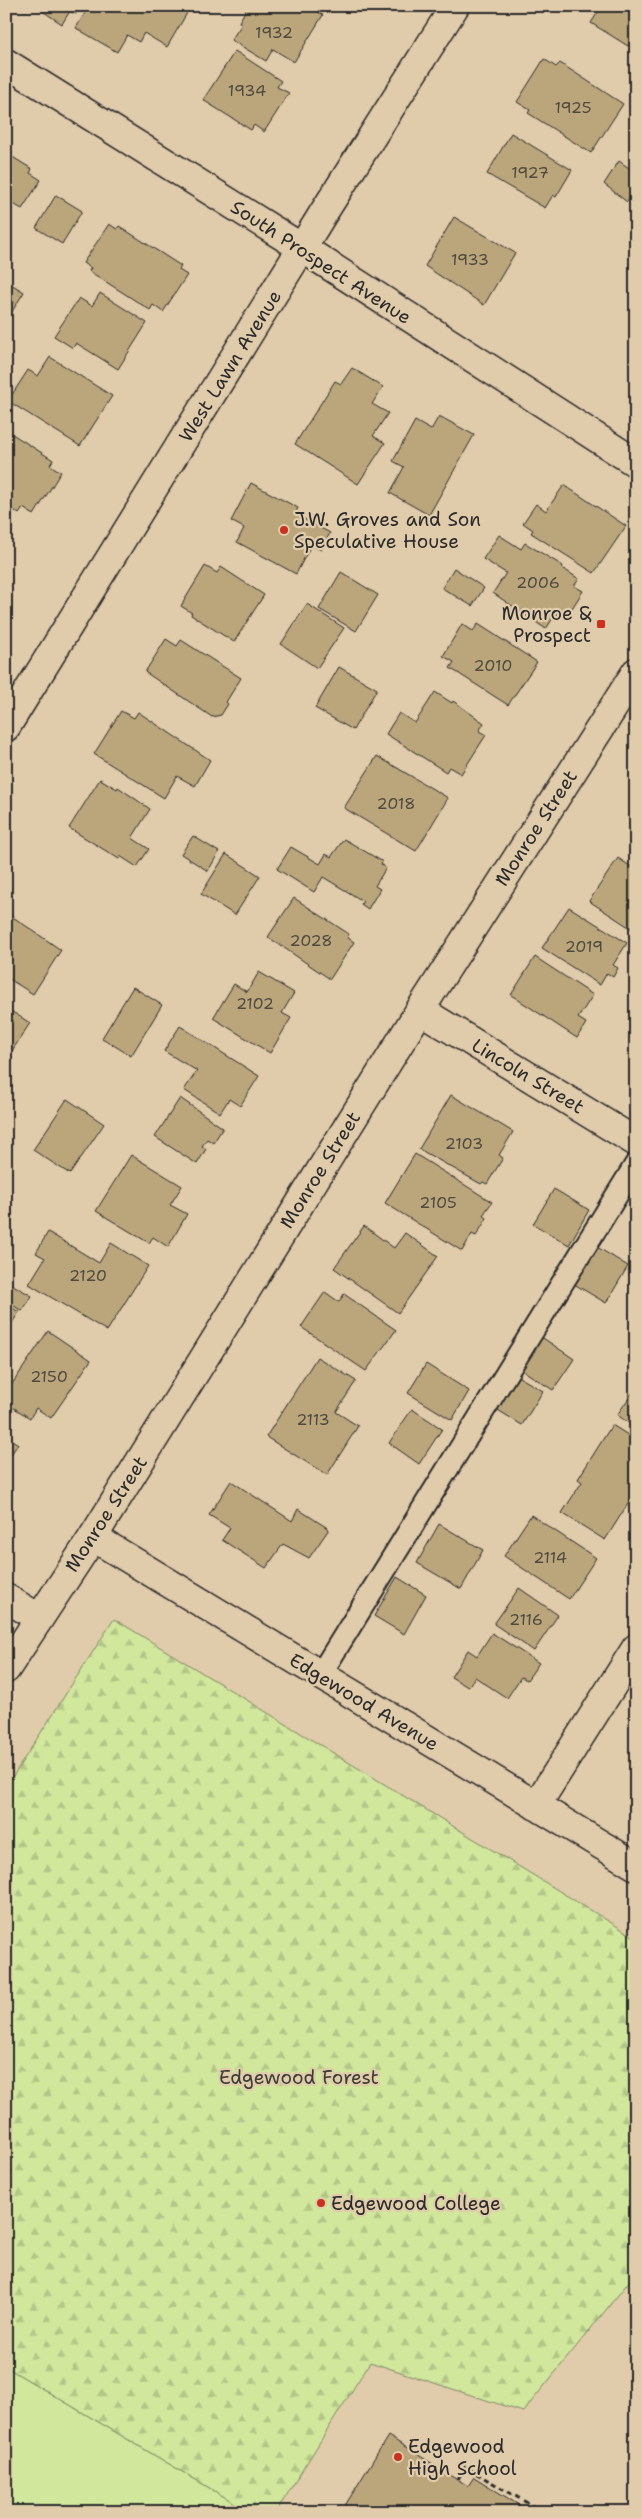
<svg xmlns="http://www.w3.org/2000/svg" width="642" height="2518" font-family="'Shantell Sans',sans-serif">
<style>
.green{fill:#d0e79c;stroke:#7e8964}
.forest{fill:url(#forest-firs);stroke:#7e8964}
.building{fill:#bba67c;stroke:#2b2b2b}
.lines{fill:none;stroke-linecap:round;stroke-linejoin:round}
.lane-casing{stroke:#2b2b2b;stroke-width:25}
.street-casing{stroke:#2b2b2b;stroke-width:31}
.secondary-casing{stroke:#2b2b2b;stroke-width:31}
.path{stroke:#2b2b2b;stroke-width:3;stroke-dasharray:5 4;stroke-linecap:butt}
.lane{stroke:#e0cbaa;stroke-width:21}
.street{stroke:#e0cbaa;stroke-width:28}
.secondary{stroke:#e0cbaa;stroke-width:28}
.poi-dot{fill:#c8321e;stroke:#e0cbaa;stroke-width:2}
.labels{text-anchor:middle;dominant-baseline:central;stroke-width:4.5;stroke-linejoin:round;paint-order:stroke}
.number-label{font-size:16px;fill:#4f4a3f}
.street-label{font-size:19px;fill:#2b2b2b;stroke:#e0cbaa}
.poi-label{font-size:19px;fill:#2b2b2b;stroke:#e0cbaa;text-anchor:start}
.park-label{font-size:19px;fill:#3c3e36;stroke:#e0cbaa}
</style>
<defs>
<pattern id="forest-firs" width="22" height="20" patternUnits="userSpaceOnUse" patternTransform="scale(1.25)"><rect width="22" height="20" fill="#d0e79c"/><path d="M5 1l3.5 6h-7zM16 11l3.5 6h-7z" fill="#b3c687"/></pattern>
</defs>
<rect width="100%" height="100%" fill="#e0cbaa"/>
<filter id="ink" filterUnits="userSpaceOnUse"><feTurbulence type="fractalNoise" baseFrequency=".02" numOctaves="2"/><feDisplacementMap in="SourceGraphic" scale="10" xChannelSelector="R" yChannelSelector="G"/><feConvolveMatrix kernelMatrix="1 2 1 2 8 2 1 2 1" color-interpolation-filters="sRGB"/></filter>
<g filter="url(#ink)">
<path class="green" d="M6 2367 250 2512H6Z"/>
<path class="forest" d="M114 1619 636 1938V2273L523 2412 370 2362 276 2512H250L6 2367V1787Z"/>
<path class="building" d="M35 6H81L76 14 70 11 62 24Z
M89 6H175L187 13 167 47 144 33 139 42 127 35 117 52 76 28Z
M248 6H308L323 15 294 62 273 49 266 61 231 40 242 24 239 22Z
M602 6H636V34L628 46 591 23Z
M235 51 281 81 277 87 289 93 264 132 254 125 251 130 203 100Z
M544 59 556 67 560 63 623 104 591 153 528 113 530 110 517 102Z
M511 133 572 170 556 197 553 195 545 208 487 174Z
M6 153 32 169 30 173 41 180 22 209 10 202 6 207Z
M619 161 636 173V189L627 202 604 184Z
M56 195 82 211 62 244 36 228Z
M454 217 515 253 484 305 425 266Z
M109 224 117 229 119 226 181 266 179 270 187 275 163 312 153 305 150 310 89 271 91 268 83 263Z
M6 281 24 292 8 318 6 317Z
M100 293 147 323 118 369 76 343 73 348 54 336 79 298 92 306Z
M50 357 112 396 80 446 8 401 28 370 38 376Z
M352 368 383 387 372 404 388 413 373 436 385 443 358 484 295 444 335 381 341 384Z
M439 416 474 435 429 515 390 493 404 467 393 461 415 421 431 430Z
M6 430 53 460 50 465 61 472 34 515 23 508 19 514 6 505Z
M251 483 298 508 295 514 330 533 321 550 311 545 296 574 237 542 244 528 231 521Z
M564 485 626 526 594 573 531 533 533 530 523 523 536 504 546 511Z
M499 535 521 549 525 543 563 566 562 568 579 579 574 586 583 591 565 619 556 613 546 629 493 593 506 573 483 559Z
M205 566 217 573 221 567 264 595 234 642 191 615 192 613 181 606Z
M454 568 484 588 472 606 442 588Z
M341 572 378 595 356 631 319 609Z
M307 604 344 628 317 668 281 644Z
M462 624 473 631 478 624 537 662 508 705 450 668 454 662 443 656Z
M166 639 177 646 181 640 241 678 226 702 228 704 221 715 212 717 145 672Z
M339 667 377 689 353 730 315 708Z
M435 692 452 703 453 701 484 723 479 731 486 735 461 774 449 767 446 772 386 734 399 713 415 723Z
M121 711 134 718 138 712 210 760 195 786 177 776 164 798 94 754Z
M377 756 448 798 416 851 344 808Z
M100 779 117 789 118 787 150 809 132 838 149 849 137 867 120 856 119 859 69 828Z
M193 836 219 852 208 871 181 854Z
M344 839 383 862 381 864 386 868 375 886 380 889 368 909 361 904 363 901 323 877 314 892 277 869 291 847 320 864 326 854 331 857Z
M226 854 260 876 235 915 201 894Z
M618 858 636 870 635 931 589 901Z
M294 898 349 934 347 937 354 942 330 979 268 937Z
M569 907 627 943 613 965 618 968 613 977 607 973 600 985 542 948Z
M10 915 61 950 33 994 6 977V920Z
M535 957 593 995 578 1018 586 1023 577 1038 511 995Z
M259 972 294 993 282 1013 291 1018 270 1053 213 1018 234 984 247 992Z
M133 987 162 1005 131 1056 102 1038Z
M6 1008 30 1023 6 1060Z
M180 1026 259 1076 240 1106 229 1099 220 1113 184 1090 197 1071 164 1051Z
M451 1095 513 1132 499 1155 503 1158 487 1184 483 1182 481 1184 419 1149Z
M180 1098 223 1128 213 1143 207 1139 202 1146 206 1149 197 1164 155 1137Z
M67 1099 104 1124 70 1174 33 1150Z
M415 1154 492 1202 483 1215 487 1218 476 1236 472 1234 462 1251 385 1203Z
M131 1155 182 1186 170 1205 187 1214 168 1247 153 1237 149 1243 96 1211Z
M554 1189 589 1210 569 1245 533 1224Z
M364 1226 394 1248 405 1233 438 1256 398 1313 334 1268Z
M48 1232 99 1263 111 1243 148 1266 107 1331 29 1284 45 1258 36 1253Z
M597 1247 628 1266 606 1303 574 1284Z
M6 1281 32 1296 22 1311 6 1301Z
M325 1292 339 1302 344 1294 396 1330 366 1371 301 1327Z
M6 1304 19 1312 7 1331 6 1330Z
M48 1331 91 1360 51 1418 36 1408 30 1418 6 1403V1393Z
M540 1336 574 1359 553 1390 519 1368Z
M317 1357 356 1381 336 1412 358 1426 327 1475 266 1437Z
M426 1364 469 1391 452 1420 408 1393Z
M514 1374 543 1391 522 1425 493 1407Z
M633 1392 636 1394V1428L617 1415Z
M412 1409 442 1429 419 1464 389 1443Z
M612 1425 636 1440V1491L605 1540 562 1513 582 1482 578 1479Z
M6 1436 18 1444 6 1462Z
M231 1481 292 1521 298 1509 329 1529 309 1558 283 1544 266 1568 222 1540 230 1528 209 1515Z
M531 1515 596 1558 569 1599 504 1556Z
M439 1524 483 1550 461 1589 417 1563Z
M397 1577 426 1595 404 1634 374 1616Z
M519 1588 558 1615 534 1651 494 1624Z
M492 1633 539 1663 527 1680 521 1677 507 1698 475 1677 468 1687 451 1677 468 1650 477 1656Z
M388 2436 468 2486 474 2477 530 2512H341Z"/>
<g class="lines">
<g class="lane-casing">
<path id="lane" d="M320 1675 636 1164"/>
</g>
<g class="street-casing">
<path id="street" d="M6 63 302 248 636 463
M6 727 324 212 455 6
M420 1010 636 1142
M93 1537 636 1866
M6 1598 39 1618
M536 1806 636 1648"/>
</g>
<g class="secondary-casing">
<path id="secondary" d="M6 1669 93 1537 420 1010 636 672"/>
</g>
<path class="path" d="M458 2479 465 2467 543 2512"/>
<use href="#lane" class="lane"/>
<use href="#street" class="street"/>
<use href="#secondary" class="secondary"/>
</g>
</g>
<g class="poi-dot">
<circle cx="284" cy="530" r="5"/>
<rect x="596" y="619" width="10" height="10" rx="2.5"/>
<circle cx="321" cy="2203" r="5"/>
<circle cx="398" cy="2457" r="5"/>
</g>
<g class="labels">
<g class="number-label">
<text x="274" y="32">1932</text>
<text x="247" y="90">1934</text>
<text x="573" y="107">1925</text>
<text x="530" y="172">1927</text>
<text x="470" y="259">1933</text>
<text x="538" y="582">2006</text>
<text x="493" y="665">2010</text>
<text x="396" y="803">2018</text>
<text x="311" y="940">2028</text>
<text x="584" y="946">2019</text>
<text x="255" y="1003">2102</text>
<text x="464" y="1143">2103</text>
<text x="438" y="1202">2105</text>
<text x="88" y="1275">2120</text>
<text x="49" y="1376">2150</text>
<text x="313" y="1419">2113</text>
<text x="550" y="1557">2114</text>
<text x="526" y="1619">2116</text>
</g>
<g class="street-label">
<text transform="translate(321 262) rotate(33)">South Prospect Avenue</text>
<text transform="translate(230 366) rotate(-58)">West Lawn Avenue</text>
<text transform="translate(536 828) rotate(-57)">Monroe Street</text>
<text transform="translate(528 1076) rotate(31)">Lincoln Street</text>
<text transform="translate(320 1170) rotate(-58)">Monroe Street</text>
<text transform="translate(106 1514) rotate(-57)">Monroe Street</text>
<text transform="translate(364 1702) rotate(31)">Edgewood Avenue</text>
</g>
<g class="poi-label">
<text x="294" y="519">J.W. Groves and Son<tspan x="294" dy="22">Speculative House</tspan></text>
<text x="591" y="613" text-anchor="end">Monroe &amp;<tspan x="591" dy="22">Prospect</tspan></text>
<text x="331" y="2203">Edgewood College</text>
<text x="408" y="2446">Edgewood<tspan x="408" dy="22">High School</tspan></text>
</g>
<g class="park-label">
<text x="299" y="2077">Edgewood Forest</text>
</g>
</g>
<rect width="642" height="2518" fill="none" stroke="#e0cbaa" stroke-width="25"/>
<rect x="12" y="12" width="617" height="2493" fill="none" stroke="#2b2b2b" stroke-width="2" filter="url(#ink)"/>
</svg>
